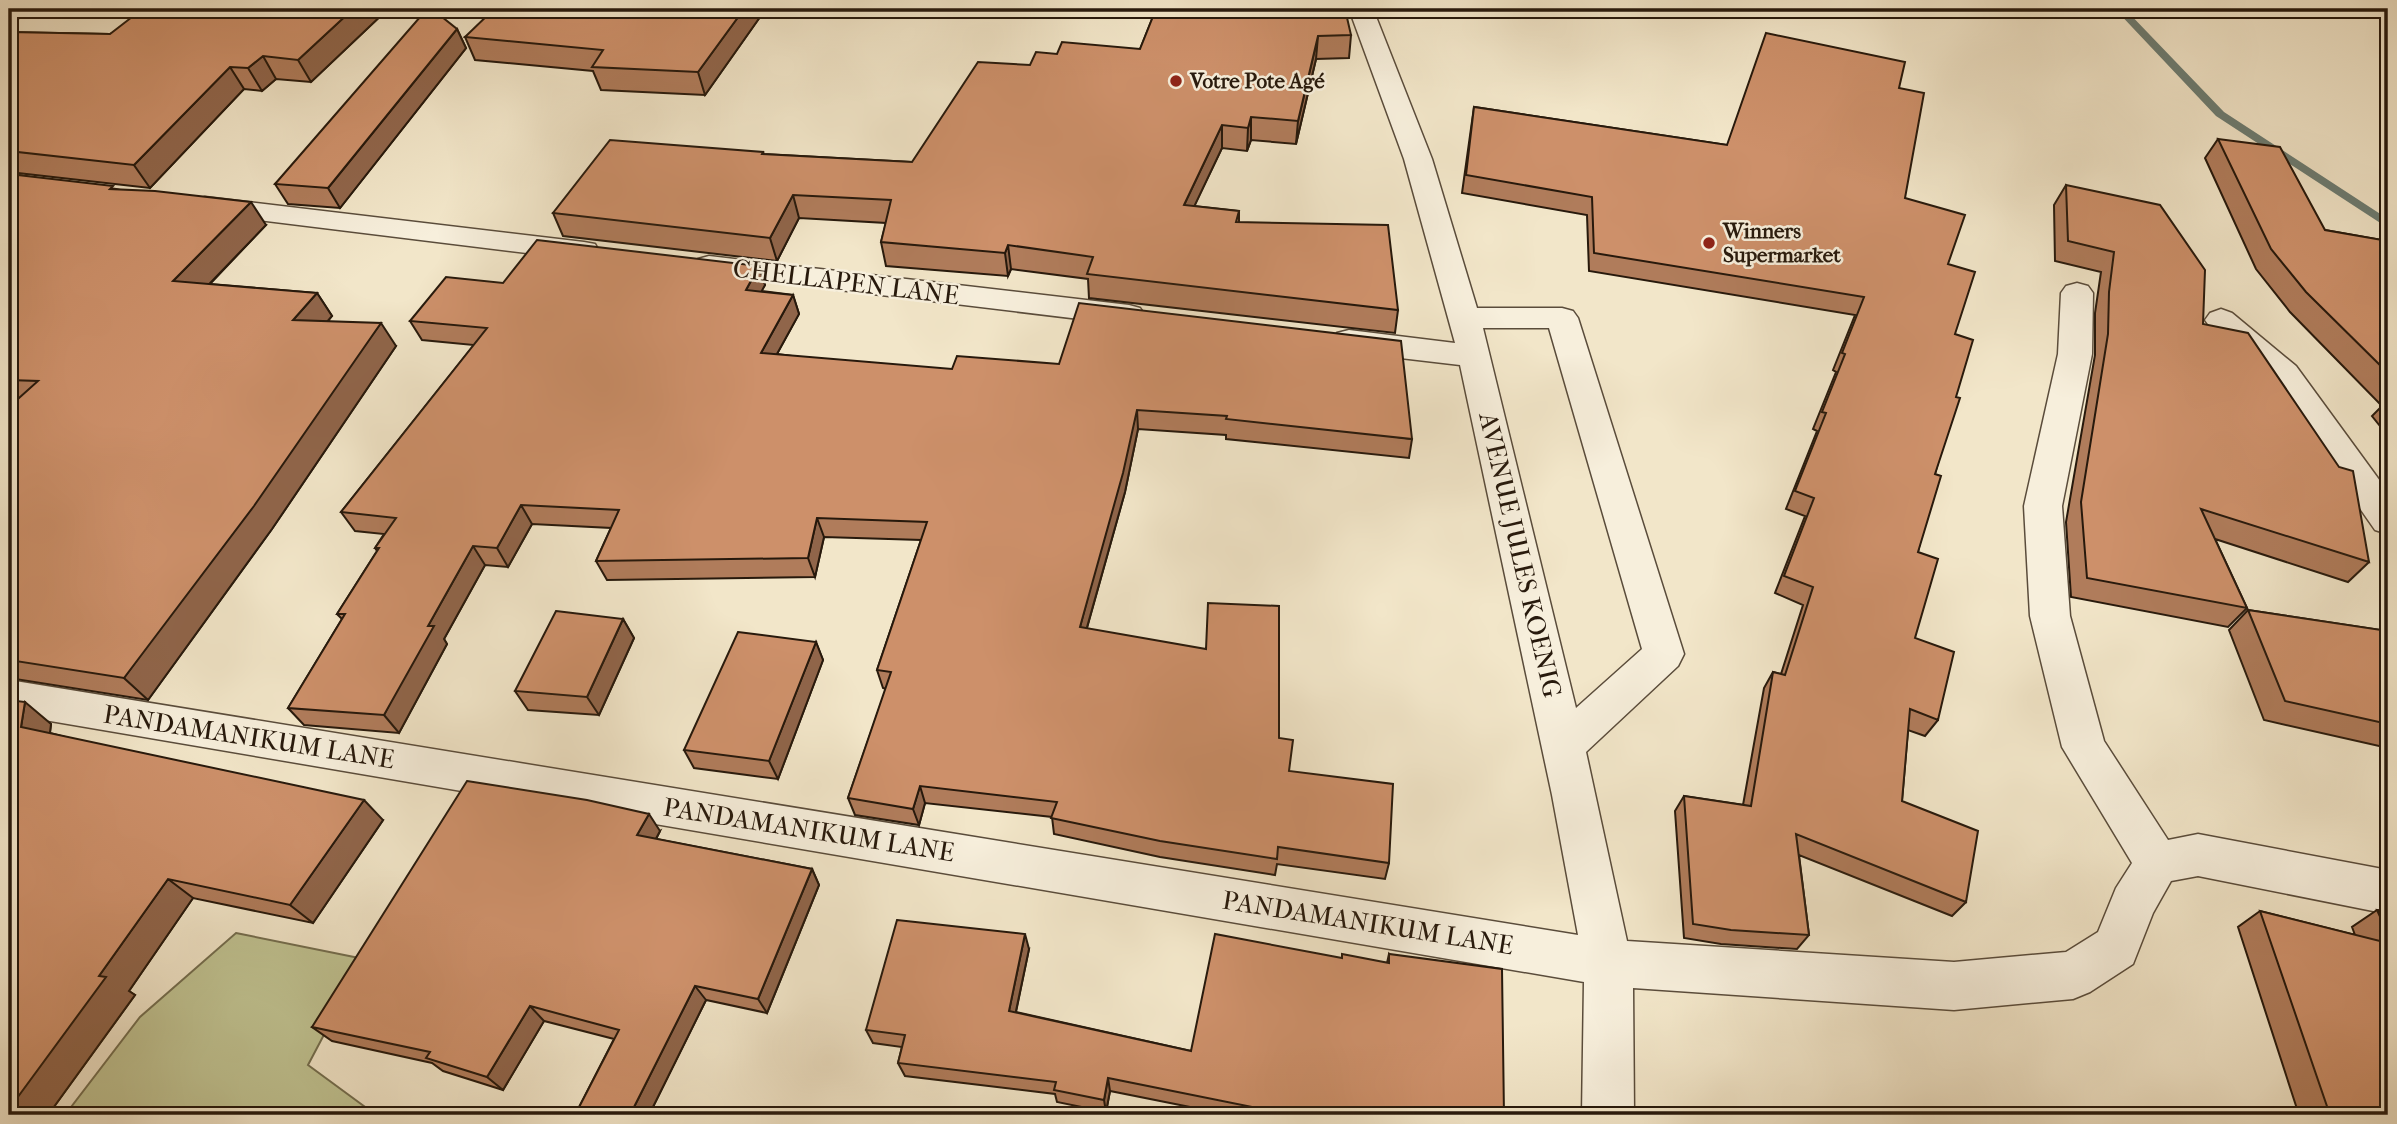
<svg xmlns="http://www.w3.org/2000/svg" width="2397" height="1124" font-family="'IM FELL French Canon',serif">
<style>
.green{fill:#c0c392;stroke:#746e4f;stroke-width:2}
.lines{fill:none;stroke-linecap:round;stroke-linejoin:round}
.stream{fill:#6d7d73;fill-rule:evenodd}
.minor-casing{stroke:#5a4c3b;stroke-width:3}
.minor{fill:#f7efdc;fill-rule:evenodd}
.wall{fill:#b07c5b;stroke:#27190c;stroke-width:2}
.shaded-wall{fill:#90654a;stroke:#27190c;stroke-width:2}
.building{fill:#cd906a;stroke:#27190c;stroke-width:2}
.poi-dot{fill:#8f2418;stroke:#f7efdc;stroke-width:2.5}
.labels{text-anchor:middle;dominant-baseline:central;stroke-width:5;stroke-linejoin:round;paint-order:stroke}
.far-poi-label{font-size:21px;font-weight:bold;fill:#27190c;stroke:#f7efdc;text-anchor:start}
.street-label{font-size:26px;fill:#27190c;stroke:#f7efdc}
</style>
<rect width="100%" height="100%" fill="#f2e6c9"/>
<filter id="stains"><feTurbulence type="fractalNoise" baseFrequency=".00286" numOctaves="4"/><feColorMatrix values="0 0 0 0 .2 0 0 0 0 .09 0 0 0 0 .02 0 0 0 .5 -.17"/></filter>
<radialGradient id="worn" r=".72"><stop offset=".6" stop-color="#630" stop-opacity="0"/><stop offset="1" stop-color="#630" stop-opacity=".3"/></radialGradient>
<path class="green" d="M236 933 364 959 308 1065 376 1115H65L140 1017Z"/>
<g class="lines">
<path class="stream" d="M2115 9H2125L2224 112 2388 219V228L2216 116Z"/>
<g class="minor-casing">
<path id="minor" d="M1349 9H1373L1432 159 1477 308H1562L1573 311 1578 318 1684 654 1678 666 1586 752 1627 941 1954 962 2066 952 2098 932 2116 888 2132 863 2062 747 2030 616 2024 506 2058 354 2061 293 2066 286 2077 283 2088 286 2093 293 2092 354 2062 506 2070 616 2104 741 2168 840 2198 834 2388 870V914L2198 876 2171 881 2153 913 2133 964 2090 992 2073 999 1954 1010 1633 988 1634 1115H1582L1584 982 9 714V680L1578 935 1552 795 1460 365 1349 352 1337 349 1332 341 1337 333 1349 330 1455 343 1404 159ZM1483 328H1549L1642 649 1576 708Z
M205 197 584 242 595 244 599 251 595 258 584 260 194 212 190 206 194 200Z
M709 256 1129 305 1140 308 1145 315 1140 322 1129 325 698 273 693 266 698 259Z
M2221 309 2232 313 2296 366 2388 492V534L2375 530 2272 382 2210 327 2205 320 2210 313Z"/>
</g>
<use href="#minor" class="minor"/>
</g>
<path class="wall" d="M149 9H388L311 82 276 79 262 91 244 89 150 188 9 172V32L110 34 138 18Z
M1156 9 1351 35 1349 58 1316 59 1296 144 1251 140 1247 151 1222 148 1194 206 1239 211V222L1398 310 1395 333 1089 298 1088 279 1011 269 1008 276 886 266 881 242 886 223 799 218 777 261 563 236 553 213 763 152 764 154 912 162 1030 65 1057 54 1140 49Z
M760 17 705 95 601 90 593 71 475 60 465 37Z
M457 29 466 48 340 208 288 204 275 184Z
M1899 88 1905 198 1948 264 1955 334 1956 397 1935 474 1918 552 1915 638 1938 720 1925 736 1908 730 1902 801 1966 902 1952 916 1799 855 1809 935 1797 949 1721 944 1684 938 1675 811 1684 796 1743 805 1764 688 1773 672 1781 674 1803 605 1775 593 1805 516 1786 509 1817 431 1813 429 1836 372 1833 370 1855 315 1589 271 1587 215 1462 193 1474 107 1727 145Z
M2218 139 2325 230 2388 241V436L2372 416 2382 406 2290 312 2256 269 2205 158Z
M9 174 116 189 266 225 210 284 317 293 332 316 328 321 396 346 272 529 148 700 9 678V407L14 403 9 402Z
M2066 185 2203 324 2369 562 2348 582 2215 539 2247 608 2228 627 2071 597 2066 522 2095 355V313L2101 272 2055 261 2054 205Z
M759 266 765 285 761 291 793 295 799 314 777 354 1412 439 1409 458 1226 439V435L1138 429 1125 492 1087 628 1279 738 1289 771 1389 863 1385 879 1277 864 1275 875 1160 857 1054 834 1052 817 925 803 919 825 855 815 848 798 886 689 883 688 877 670 921 540 824 537 815 577 607 580 596 561 611 528 532 524 508 567 485 565 444 639 447 644 399 733 304 725 288 708 342 619 337 614 377 551 375 548 384 534 355 531 341 512 474 345 422 340 410 321 503 283Z
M2248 610 2388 631V748L2264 720 2229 630Z
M623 619 634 638 599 715 528 710 515 691Z
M816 642 823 660 778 779 694 768 684 750Z
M9 700 51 724 50 733 383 820 313 923 193 898 129 991 135 995 48 1115Z
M660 831 656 839 812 869 819 885 767 1013 706 1000 649 1115H575L614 1039 544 1021 503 1090 443 1071 432 1063 332 1041 312 1027Z
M2377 910 2388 912V1115H2299L2238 927 2260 911 2355 935 2352 927Z
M1029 949 1016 1012 1191 1051 1341 958 1387 963 1389 954 1504 1115H1230L1110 1091 1106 1112 1057 1102 1055 1094 905 1076 898 1063 902 1047 873 1043 866 1030Z"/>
<path class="shaded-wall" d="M9 9H33L9 25Z
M353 9H388L311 82 298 60Z
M744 9H758L760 17 705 95 698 72Z
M457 29 466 48 340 208 328 188Z
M1318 36 1316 59 1296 144 1298 121Z
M263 56 276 79 262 91 248 68Z
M230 67 244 89 150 188 134 165Z
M1251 117V140L1247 151 1248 128Z
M1222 125V148L1184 228V205Z
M793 195 799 218 777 261 770 238Z
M251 202 266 225 190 304 173 281Z
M1008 245 1011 269 1008 276 1005 253Z
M759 266 765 285 752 309 746 290Z
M317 293 332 316 309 343 293 320Z
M793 295 799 314 767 372 761 353Z
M381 323 396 346 272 529 148 700 124 678Z
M1137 410 1138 429 1125 492 1082 645 1080 627Z
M521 505 532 524 508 567 497 548Z
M817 518 824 537 815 577 808 558Z
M473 546 485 565 444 639 447 644 399 733 384 715 428 626Z
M623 619 634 638 599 715 587 697Z
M816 642 823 660 778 779 769 761Z
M25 702 51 724 48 748 21 727Z
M920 786 925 803 919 825 913 809Z
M364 800 383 820 313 923 290 905Z
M649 814 660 831 649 852 637 835Z
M812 869 819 885 767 1013 758 999Z
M168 879 193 898 129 991 135 995 48 1115H9V1109L99 976Z
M1025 934 1029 949 1013 1025 1009 1011Z
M695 986 706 1000 649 1115H630Z
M530 1006 544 1021 503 1090 487 1077Z
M1108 1078 1110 1091 1106 1112 1104 1100Z"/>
<path class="building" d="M149 9H353L298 60 263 56 248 68 230 67 134 165 9 151V32L110 34 132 17 138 18Z
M427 9H432L457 29 328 188 275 184Z
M494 9H744L698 72 592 67 603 50 465 37Z
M1156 9H1345L1351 35 1318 36 1298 121 1251 117 1248 128 1222 125 1184 205 1239 211 1236 222 1388 225 1398 310 1087 274 1093 257 1008 245 1005 253 881 242 891 200 793 195 770 238 553 213 610 140 763 152 762 154 912 162 978 62 1030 65 1036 52 1057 54 1062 42 1140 49Z
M1766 33 1905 62 1899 88 1924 93 1905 198 1965 215 1948 264 1975 272 1955 334 1973 340 1956 397 1960 398 1935 474 1941 476 1918 552 1938 559 1915 638 1954 652 1938 720 1910 709 1902 801 1978 831 1966 902 1796 834 1809 935 1731 930 1693 924 1684 796 1751 806 1773 672 1785 675 1813 587 1784 576 1814 498 1795 491 1826 413 1822 412 1845 354 1842 353 1864 297 1594 253 1592 197 1466 175 1474 107 1727 145Z
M2218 139 2280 147 2325 230 2388 241V373L2306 292 2271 249Z
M9 174 113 186 110 189 155 191 251 202 173 281 317 293 293 320 381 323 254 506 124 678 9 660V407L38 381 9 380Z
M2066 185 2160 205 2205 270 2203 324 2248 333 2339 467 2353 471 2369 562 2201 509 2247 608 2087 578 2081 502 2108 334 2109 292 2114 252 2068 241Z
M537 240 759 266 746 290 793 295 761 353 952 369 957 356 1059 364 1079 303 1401 341 1412 439 1226 419 1227 416 1137 410 1123 473 1080 627 1206 649 1208 603 1279 606V738L1293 740 1289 771 1393 784 1389 863 1278 847 1277 859 1160 841 1051 818 1057 802 920 786 913 809 848 798 891 672 877 670 927 522 817 518 808 558 596 561 619 510 521 505 497 548 473 546 428 626H434L384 715 288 708 345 614H337L379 548H375L396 518 341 512 487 328 410 321 446 277 503 283Z
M2248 610 2388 631V724L2285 701Z
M556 611 623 619 587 697 515 691Z
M738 632 816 642 769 761 684 750Z
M9 700 25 702 21 727 364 800 290 905 168 879 99 976 106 977 9 1109Z
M467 781 587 800 649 814 637 835 812 869 758 999 695 986 630 1115H575L619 1030 530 1006 487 1077 426 1058 430 1052 312 1027Z
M2377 910 2388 912V934Z
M2260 911 2388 943V1115H2330Z
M897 920 1025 934 1009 1011 1191 1051 1215 934 1342 958V954L1389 963V954L1502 969 1504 1115H1292L1108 1078 1104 1100 1054 1090 1056 1082 898 1063 905 1035 866 1030Z"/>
<g class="poi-dot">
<circle cx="1176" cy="81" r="7"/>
<circle cx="1709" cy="243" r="7"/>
</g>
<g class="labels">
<g class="far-poi-label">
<text x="1190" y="81">Votre Pote Agé</text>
<text x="1723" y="231">Winners<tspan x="1723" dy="24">Supermarket</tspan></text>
</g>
<g class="street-label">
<text transform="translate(846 282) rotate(7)">CHELLAPEN LANE</text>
<text transform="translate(1520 555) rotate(77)">AVENUE JULES KOENIG</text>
<text transform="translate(249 737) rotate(9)">PANDAMANIKUM LANE</text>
<text transform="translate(809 830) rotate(9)">PANDAMANIKUM LANE</text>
<text transform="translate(1368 923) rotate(9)">PANDAMANIKUM LANE</text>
</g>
</g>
<rect width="2397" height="1124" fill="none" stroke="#f2e6c9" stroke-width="35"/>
<rect x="10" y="10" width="2376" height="1103" fill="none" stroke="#27190c" stroke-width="3.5"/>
<rect x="18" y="18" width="2362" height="1089" fill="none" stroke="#27190c" stroke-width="2"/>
<rect width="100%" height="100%" filter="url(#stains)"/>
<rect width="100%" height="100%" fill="url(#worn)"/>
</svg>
